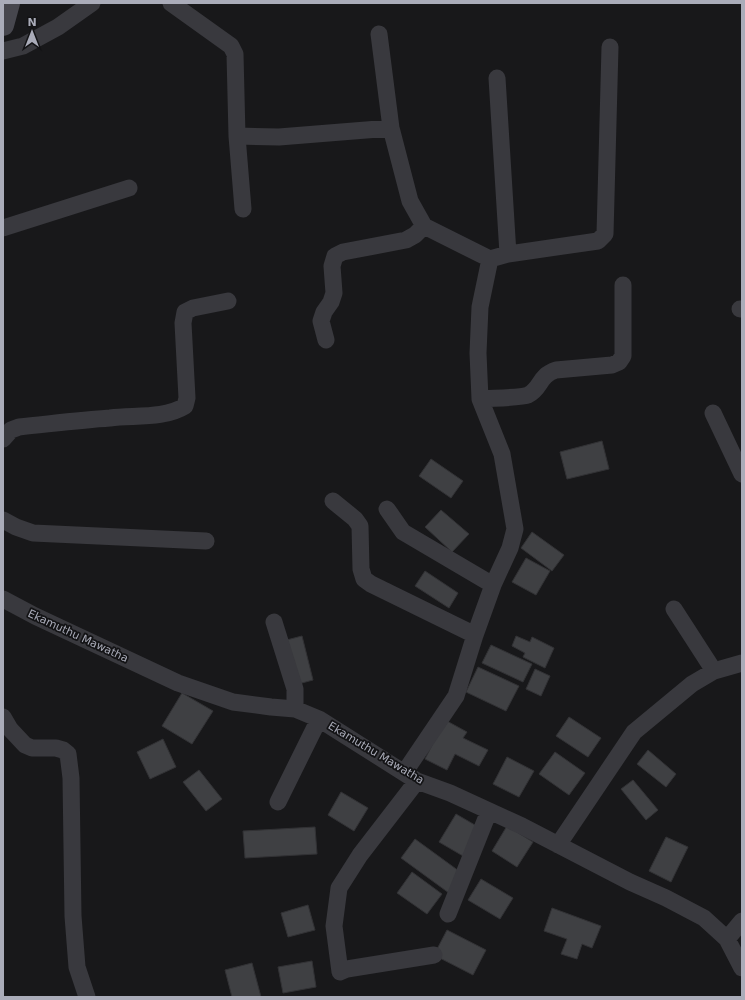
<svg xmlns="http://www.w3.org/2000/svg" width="745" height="1000" font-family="'DejaVu Sans',sans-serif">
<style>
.building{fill:#3f4043;stroke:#323235}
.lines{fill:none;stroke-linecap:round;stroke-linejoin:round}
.street{stroke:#39393e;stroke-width:17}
.secondary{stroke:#47474e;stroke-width:22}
.labels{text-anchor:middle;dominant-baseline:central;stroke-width:3.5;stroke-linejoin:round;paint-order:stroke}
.street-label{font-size:11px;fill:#aaacb9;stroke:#131315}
</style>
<rect width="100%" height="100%" fill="#18181a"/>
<path class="building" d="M602 441 609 469 567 479 560 452Z
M431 459 463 481 451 498 419 476Z
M441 510 469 534 452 552 425 527Z
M532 532 564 555 552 571 521 548Z
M526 558 550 571 536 595 512 582Z
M425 571 458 593 449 608 415 586Z
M302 636 313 680 287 687 275 643Z
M516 636 530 642 532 637 554 648 545 668 523 657 525 653 512 646Z
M491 645 532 664 523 682 482 663Z
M478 667 519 686 506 711 466 692Z
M535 669 550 676 541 696 526 689Z
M182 693 213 711 192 744 162 726Z
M569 717 601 738 588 757 556 736Z
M445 720 467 732 463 738 488 750 479 766 455 754 447 770 425 759Z
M163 739 176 767 150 779 137 752Z
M648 750 676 774 666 787 637 764Z
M555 752 585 773 569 795 539 774Z
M507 757 534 771 519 797 493 784Z
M199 770 222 799 206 811 183 782Z
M633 780 658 810 646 820 621 789Z
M341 792 368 808 354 831 328 815Z
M456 814 480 828 463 856 439 842Z
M507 826 533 842 517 867 492 851Z
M315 827 317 854 245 858 243 831Z
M666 837 688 847 671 882 649 871Z
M415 839 463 874 449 893 401 858Z
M412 872 442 894 427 914 397 893Z
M481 879 513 898 500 919 468 900Z
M308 905 315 930 288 937 281 913Z
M552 908 601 926 592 948 582 944 577 959 561 954 567 939 544 931Z
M447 930 486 950 473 975 434 955Z
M312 961 316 987 283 993 278 967Z
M252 963 261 997H232L225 970Z"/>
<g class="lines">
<path class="street" d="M171 3 231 46 235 54 237 136 243 209
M379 34 391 128 410 201 424 226 490 259
M3 51 23 46 58 27 92 3
M497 78 508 254
M237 136 279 137 391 128
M3 228 129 188
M740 309H742
M326 340 321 321 324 312 331 302 334 293 332 266 335 256 343 252 406 240 415 235 424 226
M480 399C490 398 521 398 528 395 542 388 538 376 556 370L612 365 619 362 623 356V285
M713 413 742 474
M3 439 11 430 19 427C49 424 80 420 110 418 135 415 164 419 185 406L187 398 183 323 185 312 193 308 228 301
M333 501 355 519 360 526 361 569 364 579 371 584 475 635
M387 509 403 532 493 585
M3 520 16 527 33 533 206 541
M3 599 35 616 178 683 233 702 271 707 295 709 319 719 417 781 450 793 522 826 630 882 666 898 704 918 727 939 742 968
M674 609 714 671
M274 622 295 689V709
M3 717 10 729 25 745 32 748H56L63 750 68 754 71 778 73 916 77 967 87 997
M404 773 456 696 475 635 493 585 510 548 515 529 502 454 480 399 478 353 480 307 490 259 508 254 598 241 605 234 610 47
M417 781 360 855 339 888 334 926 340 972 347 969 434 955
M278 802 319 719
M558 845 634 732 692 684 714 671 742 663
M448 914 489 811
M727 939 742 921"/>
<path class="secondary" d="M3 25 9 3"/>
</g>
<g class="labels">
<g class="street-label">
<text transform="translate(78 636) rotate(25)">Ekamuthu Mawatha</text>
<text transform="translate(376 753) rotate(31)">Ekamuthu Mawatha</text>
</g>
</g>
<rect width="745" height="1000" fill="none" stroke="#aaacb9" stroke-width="8"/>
<g transform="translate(32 32)" stroke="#131315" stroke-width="3" paint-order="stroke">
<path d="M0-3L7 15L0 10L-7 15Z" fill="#aaacb9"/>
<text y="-6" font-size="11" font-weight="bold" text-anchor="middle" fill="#aaacb9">N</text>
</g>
</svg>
